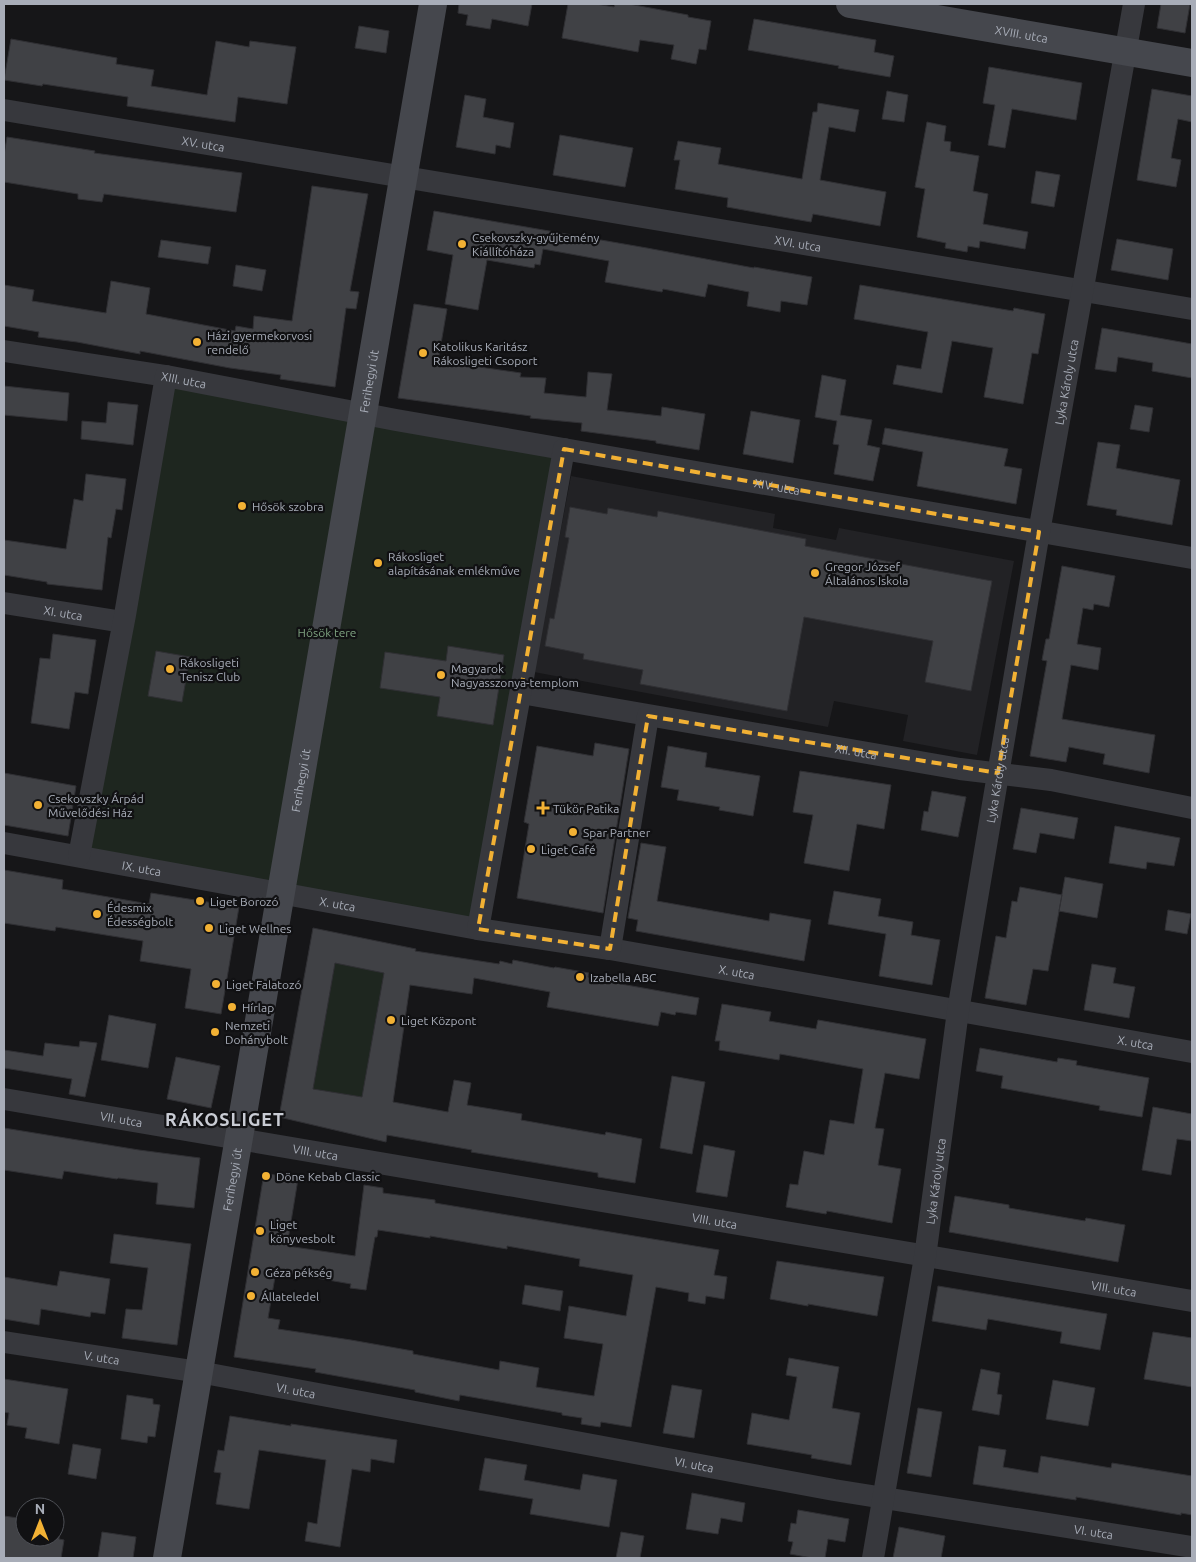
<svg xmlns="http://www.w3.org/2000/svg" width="1196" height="1562" font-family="Ubuntu,sans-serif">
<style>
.built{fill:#222225}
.green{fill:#1e261f}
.building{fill:#404145;stroke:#303034;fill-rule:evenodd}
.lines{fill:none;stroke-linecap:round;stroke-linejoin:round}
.street{stroke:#37383d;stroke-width:22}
.secondary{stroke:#45474d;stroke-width:28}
.marked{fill:none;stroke:#f2b134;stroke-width:4;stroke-dasharray:10 6;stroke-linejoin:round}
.poi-dot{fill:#f2b134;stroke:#111113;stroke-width:2}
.labels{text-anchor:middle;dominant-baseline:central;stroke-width:4.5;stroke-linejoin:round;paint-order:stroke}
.street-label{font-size:12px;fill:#a8adb8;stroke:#111113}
.poi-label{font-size:12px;fill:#a8adb8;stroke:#111113;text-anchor:start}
.park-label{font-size:12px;fill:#7fa381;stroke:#111113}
.district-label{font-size:18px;font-weight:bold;letter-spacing:1px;fill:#c9ccd4;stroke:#111113}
</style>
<rect width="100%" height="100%" fill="#161618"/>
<path class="built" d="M571 476 775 514 773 528 836 540 839 528 1014 561 977 755 903 741 908 715 834 701 828 727 534 672Z"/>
<path class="green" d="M166 376 564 449 478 929 79 856Z
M335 963 384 973 363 1097 313 1089Z"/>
<path class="building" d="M459 4H532L528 26 492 19 490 29 466 25 468 15 458 13Z
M568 4H596L614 7 615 4H629L688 15V17L711 21 706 50 699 49 696 64 671 59 674 45 640 40 638 52 562 38Z
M1161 4H1190L1185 33 1157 28Z
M754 19 876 40 874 52 894 56 890 77 838 68 839 66 748 50Z
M359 26 389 31 386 53 355 48Z
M11 39 117 58 116 64 154 70 151 86 207 95 216 41 249 47 250 41 296 47 287 104 238 97 235 122 127 106 128 97 43 84 42 86 4 80Z
M989 67 1082 83 1076 120 1012 109 1005 148 988 145 995 105 983 103Z
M1152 89 1192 96V122L1178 119 1171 158 1181 160 1176 187 1137 180Z
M887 91 908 95 904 122 882 119Z
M465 95 486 99 483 117 514 123 510 148 496 145 495 154 456 147Z
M818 103 859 110 855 132 829 127 820 180 886 192 880 226 813 214 811 222 777 216 727 207 728 198 675 189 680 160H674L678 141 721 148 718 164 802 179 813 112H817Z
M927 122 946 126 944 141 951 142 950 151 979 156 973 191 988 194 983 224 1028 232 1025 249 980 241 979 248 968 246 967 252 945 248 946 243 917 237 925 189 915 187Z
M560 135 633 148 625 187 553 175Z
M7 137 95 151 94 153 242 173 236 212 104 194 102 202 78 199V194L4 182V155Z
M1036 171 1060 175 1054 207 1031 203Z
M312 186 368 194 350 291 359 292 356 309 346 308 335 387 280 379 281 375 230 368 140 351V354L77 342 38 337 39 332 4 326V285L34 290 32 301 106 313 111 281 150 288 146 314 235 331 236 326 253 329 254 316 292 321Z
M434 211 647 248 754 268V267L812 277 807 305 781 301 780 312 747 306 749 292 708 284 705 297 663 289 662 292 605 282 609 261 543 249 540 265 535 264 534 268 487 260 478 310 445 304 453 255 427 250Z
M1117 239 1173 249 1168 280 1111 270Z
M161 240 211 247 208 264 158 257Z
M236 265 266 270 262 291 233 286Z
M860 285 1013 311 1014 308 1045 314 1038 354 1032 353 1023 404 984 397 993 348 952 341 942 393 893 384 897 365 921 369 928 332 854 319Z
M414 304 447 309 438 361 521 373 520 377 546 378 544 393 586 397 588 372 612 374 607 410 661 416 662 407 705 414 699 450 656 443V441L581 431 582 423 530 418 531 416 398 398Z
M1102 328 1192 344V378L1152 371 1153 363 1118 357 1116 372 1095 369Z
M822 375 846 380 840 415 872 420 867 445 880 448 873 481 834 474 839 445 833 444 837 421 815 417Z
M4 386 69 393 67 421 4 415Z
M108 402 138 405 133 445 81 439 82 421 106 423Z
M1135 405 1153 408 1149 432 1130 429Z
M751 411 800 420 793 463 743 454Z
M885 428 1008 449 1004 466 1022 469 1016 504 917 486 923 452 882 444Z
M1098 442 1120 445 1116 468 1180 480 1172 525 1116 515 1117 510 1087 505Z
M86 474 126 479 122 510 116 509 111 538 108 537 102 590 47 584V582L4 575V540L66 549 74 499 83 501Z
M570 507 607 514 608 508 657 517 658 511 806 539 805 546 992 581 971 691 925 682 933 641 804 617 787 711 640 684 643 670 583 659 584 654 545 646 550 618 554 619 569 538 565 537Z
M1062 566 1115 576 1109 607 1094 604 1093 610 1083 608 1077 644 1101 648 1098 670 1071 665 1062 719 1155 735 1149 773 1103 764 1105 754 1069 747 1066 762 1030 756 1047 661 1042 660 1046 639H1049Z
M53 634 96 640 88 694 75 692 69 729 31 723 40 658 50 659Z
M448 646 504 655 493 725 437 716 440 697 380 688 385 652 446 661Z
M156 651 190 657 182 702 148 696Z
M595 743 629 749 603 913 517 898 529 824 524 822 537 746 593 756Z
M668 746 707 753 705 767 760 776 753 816 719 810 720 807 677 800 679 790 661 787Z
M800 771 891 785 884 829 857 824 849 871 804 863 813 815 793 812Z
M4 773 76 786 68 836 4 825Z
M932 791 966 797 958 837 921 830 924 811 928 812Z
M1021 808 1078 818 1074 839 1040 833 1036 853 1013 849Z
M1115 826 1180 838 1174 866 1147 862 1146 869 1109 863Z
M641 843 666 847 657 901 769 921 770 913 811 920 804 961 636 931 638 920 628 918Z
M4 870 63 880 62 889 149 904 151 893 239 907 221 1014 185 1008 191 969 140 961 143 941 56 927 55 931 4 923Z
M1065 877 1103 884 1097 918 1059 911Z
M1020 887 1062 895 1048 971 1033 969 1026 1005 985 998 996 936 1006 938 1012 901 1017 902Z
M834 891 881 899 878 916 913 922 911 935 940 940 932 985 879 976 886 934 828 924Z
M1168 910 1191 914 1187 934 1165 930Z
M313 928 416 949 415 951 499 964 500 961 512 964 513 960 554 968 555 967 589 973 588 977 604 981 699 998 696 1015 676 1012 675 1015 661 1012 658 1026 547 1007 550 992 474 978 472 994 410 985 393 1102 448 1112 454 1080 471 1083 467 1105 522 1114 521 1120 605 1135 606 1132 642 1139 635 1183 598 1177V1173L471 1152 472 1150 387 1135 386 1142 279 1117ZM335 963 384 973 362 1097 313 1089Z
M1092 964 1116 968 1113 983 1135 987 1129 1018 1084 1010Z
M722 1004 771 1012 769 1021 816 1029 818 1020 926 1039 919 1079 885 1073 875 1128 884 1129 878 1165 901 1169 892 1223 827 1211 826 1214 786 1207 790 1184 798 1185 804 1151 824 1155 830 1120 854 1124 863 1069 780 1054 779 1060 719 1050 720 1041H715Z
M109 1015 156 1024 148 1068 101 1060Z
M80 1041 97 1043 85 1097 69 1094 72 1079 4 1068V1050L43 1056 45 1043 79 1047Z
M980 1048 1057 1062 1058 1058 1077 1061 1076 1065 1149 1078 1142 1117 1099 1110 1100 1106 1001 1088 1003 1076 976 1071Z
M176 1057 220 1066 211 1108 167 1099Z
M672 1076 705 1082 692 1154 660 1148Z
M1153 1107 1192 1114V1141L1177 1139 1171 1175 1142 1170Z
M4 1128 139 1150 200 1158 194 1208 156 1204 158 1183 118 1178 117 1179 64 1171 62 1179 4 1170Z
M704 1145 735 1151 727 1197 696 1192Z
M264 1173 298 1179 287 1246 355 1256 364 1185 383 1188V1193L435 1200V1203L719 1250 714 1275 727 1277 724 1299 706 1296 705 1304 688 1301 689 1293 656 1287 631 1427 601 1422 600 1427 581 1424 582 1418 562 1415V1413L460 1395 459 1401 415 1392V1390L315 1372 316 1369 234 1357ZM378 1230 430 1238V1236L507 1249V1246L580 1259 579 1266 633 1275 626 1316 569 1306 564 1338 603 1344 594 1396 536 1387 539 1368 500 1361 499 1370 413 1354V1351L351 1340 278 1329 280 1320 268 1318 276 1271 351 1284 350 1288 366 1290 375 1237H377Z
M955 1196 1009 1205V1208L1085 1221 1086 1218 1125 1225 1118 1262 949 1232Z
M114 1234 191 1244 177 1345 122 1338 126 1309 142 1310 148 1268 110 1263Z
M777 1261 884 1277 877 1316 808 1304V1306L770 1299Z
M60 1271 110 1279 105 1314 91 1312 90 1317 41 1309 39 1325 4 1319V1277L57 1286Z
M525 1285 563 1291 560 1311 522 1304Z
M938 1286 1107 1314 1100 1350 1060 1343 1062 1332 988 1319 986 1330 932 1321Z
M1153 1332 1192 1338V1387L1144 1379Z
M789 1358 839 1367 832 1408 860 1413 851 1465 811 1458 812 1455 747 1444 752 1413 789 1420 797 1377 786 1375Z
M981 1369 1000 1373 997 1394 1002 1395 999 1415 972 1410Z
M4 1379 68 1389 59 1444 25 1438 27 1428 7 1425 9 1413 4 1412Z
M1053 1380 1095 1388 1088 1426 1046 1419Z
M672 1385 702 1390 694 1438 663 1433Z
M127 1395 153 1399V1404L160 1405 155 1437 148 1436 147 1443 121 1439Z
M918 1408 942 1412 931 1477 907 1473Z
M230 1416 291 1426V1424L397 1440 394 1463 371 1459 370 1472 352 1469 340 1547 305 1541 308 1522 317 1524 326 1460 259 1450 249 1509 216 1504 221 1473 214 1472 218 1450 224 1451Z
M73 1444 101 1449 96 1479 68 1474Z
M979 1446 1006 1450 1003 1467 1038 1473 1041 1456 1111 1468 1112 1463 1192 1476V1515L1181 1513V1515L1076 1497V1500L973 1484Z
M485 1458 527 1465 524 1480 580 1490 583 1474 617 1480 609 1527 530 1514 533 1499 479 1490Z
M692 1493 745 1503 742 1522 721 1518 718 1534 686 1529Z
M798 1510 849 1519 845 1542 828 1539 825 1558H812L790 1554 793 1542 788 1541 791 1523 796 1524Z
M4 1516 25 1519V1537H55V1524L61 1525 59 1539 64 1540 61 1558H4Z
M899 1527 945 1536 941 1558H893Z
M102 1532 136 1537 133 1558H98Z
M621 1532 644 1536 640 1558H616Z"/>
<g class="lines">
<g class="street">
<path id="s1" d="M4 110 1192 309"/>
<path id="s2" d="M4 351 166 376 396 420 1192 558"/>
<path id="s3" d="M4 603 123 622"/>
<path id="s4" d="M521 693 960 769 1051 780 1192 808"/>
<path id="s5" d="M4 843 478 929 610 949 1192 1052"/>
<path d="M79 856 125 615 166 376"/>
<path d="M478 929 564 449"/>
<path d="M610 949 648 716"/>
<path id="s6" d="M4 1099C400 1165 796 1236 1192 1301"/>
<path id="s7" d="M4 1342 199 1372 834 1490 1192 1547"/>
<path id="s8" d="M873 1558 925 1257 958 1011 1039 532 1134 4"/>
</g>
<g class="secondary">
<path id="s9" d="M850 4 1192 63"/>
<path id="s10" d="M167 1558 433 4"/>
</g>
</g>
<path class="marked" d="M564 449 1039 532 998 773 648 716 610 949 478 929Z"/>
<g class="poi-dot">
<circle cx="462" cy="244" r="5"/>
<circle cx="197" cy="342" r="5"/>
<circle cx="423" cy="353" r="5"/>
<circle cx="242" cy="506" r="5"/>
<circle cx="378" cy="563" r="5"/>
<circle cx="815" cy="573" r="5"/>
<circle cx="170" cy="669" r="5"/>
<circle cx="441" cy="675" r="5"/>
<circle cx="38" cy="805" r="5"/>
<path d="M540.5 800.5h5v5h5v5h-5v5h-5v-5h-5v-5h5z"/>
<circle cx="573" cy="832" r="5"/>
<circle cx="531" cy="849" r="5"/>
<circle cx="200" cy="901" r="5"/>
<circle cx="97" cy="914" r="5"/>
<circle cx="209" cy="928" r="5"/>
<circle cx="580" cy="977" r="5"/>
<circle cx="216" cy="984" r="5"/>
<circle cx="232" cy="1007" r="5"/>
<circle cx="391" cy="1020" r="5"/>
<circle cx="215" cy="1032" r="5"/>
<circle cx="266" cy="1176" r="5"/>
<circle cx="260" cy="1231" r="5"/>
<circle cx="255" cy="1272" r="5"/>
<circle cx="251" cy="1296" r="5"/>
</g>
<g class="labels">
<g class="street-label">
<text stroke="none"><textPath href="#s9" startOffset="174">XVIII. utca</textPath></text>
<text stroke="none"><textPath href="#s1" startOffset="202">XV. utca</textPath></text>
<text stroke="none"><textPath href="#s1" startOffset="805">XVI. utca</textPath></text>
<text stroke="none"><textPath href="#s2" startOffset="182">XIII. utca</textPath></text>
<text stroke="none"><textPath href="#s8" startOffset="1192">Lyka Károly utca</textPath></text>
<text stroke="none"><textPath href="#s10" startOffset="1194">Ferihegyi út</textPath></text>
<text stroke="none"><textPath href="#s2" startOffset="785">XIV. utca</textPath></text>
<text stroke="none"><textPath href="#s3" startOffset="60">XI. utca</textPath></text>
<text stroke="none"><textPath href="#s4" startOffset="340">XII. utca</textPath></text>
<text stroke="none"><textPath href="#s8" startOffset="788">Lyka Károly utca</textPath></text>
<text stroke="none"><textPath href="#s10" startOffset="789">Ferihegyi út</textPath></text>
<text stroke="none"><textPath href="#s5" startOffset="140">IX. utca</textPath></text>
<text stroke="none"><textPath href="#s5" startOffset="339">X. utca</textPath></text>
<text stroke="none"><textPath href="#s5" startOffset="744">X. utca</textPath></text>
<text stroke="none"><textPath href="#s5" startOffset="1149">X. utca</textPath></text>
<text stroke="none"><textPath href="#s6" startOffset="119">VII. utca</textPath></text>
<text stroke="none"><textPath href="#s6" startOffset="316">VIII. utca</textPath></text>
<text stroke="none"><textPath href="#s10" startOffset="384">Ferihegyi út</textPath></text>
<text stroke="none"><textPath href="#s8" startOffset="382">Lyka Károly utca</textPath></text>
<text stroke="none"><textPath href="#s6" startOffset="721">VIII. utca</textPath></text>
<text stroke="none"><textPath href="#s6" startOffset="1126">VIII. utca</textPath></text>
<text stroke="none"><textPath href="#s7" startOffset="99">V. utca</textPath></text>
<text stroke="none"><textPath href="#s7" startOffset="296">VI. utca</textPath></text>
<text stroke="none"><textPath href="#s7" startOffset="701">VI. utca</textPath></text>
<text stroke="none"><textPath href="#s7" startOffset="1106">VI. utca</textPath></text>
</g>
<g class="poi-label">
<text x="472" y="237">Csekovszky-gyűjtemény<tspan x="472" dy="14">Kiállítóháza</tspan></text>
<text x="207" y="335">Házi gyermekorvosi<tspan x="207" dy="14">rendelő</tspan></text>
<text x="433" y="346">Katolikus Karitász<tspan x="433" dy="14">Rákosligeti Csoport</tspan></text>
<text x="252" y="506">Hősök szobra</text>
<text x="388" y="556">Rákosliget<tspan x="388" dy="14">alapításának emlékműve</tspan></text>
<text x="825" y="566">Gregor József<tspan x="825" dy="14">Általános Iskola</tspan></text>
<text x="180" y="662">Rákosligeti<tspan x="180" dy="14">Tenisz Club</tspan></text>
<text x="451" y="668">Magyarok<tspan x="451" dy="14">Nagyasszonya-templom</tspan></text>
<text x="48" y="798">Csekovszky Árpád<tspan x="48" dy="14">Művelődési Ház</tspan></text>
<text x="553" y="808">Tükör Patika</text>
<text x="583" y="832">Spar Partner</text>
<text x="541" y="849">Liget Café</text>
<text x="210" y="901">Liget Borozó</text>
<text x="107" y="907">Édesmix<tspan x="107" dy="14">Édességbolt</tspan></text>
<text x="219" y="928">Liget Wellnes</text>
<text x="590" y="977">Izabella ABC</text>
<text x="226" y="984">Liget Falatozó</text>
<text x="242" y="1007">Hírlap</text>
<text x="401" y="1020">Liget Központ</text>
<text x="225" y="1025">Nemzeti<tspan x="225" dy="14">Dohánybolt</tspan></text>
<text x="276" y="1176">Döne Kebab Classic</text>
<text x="270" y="1224">Liget<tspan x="270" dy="14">könyvesbolt</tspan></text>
<text x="265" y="1272">Géza pékség</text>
<text x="261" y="1296">Állateledel</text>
</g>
<g class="park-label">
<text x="327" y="632">Hősök tere</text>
</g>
<g class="district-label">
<text x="225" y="1119">RÁKOSLIGET</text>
</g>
</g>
<rect width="1196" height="1562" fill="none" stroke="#a8adb8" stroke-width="10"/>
<g transform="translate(40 1522)"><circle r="24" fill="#111113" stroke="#4d4f55"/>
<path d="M0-4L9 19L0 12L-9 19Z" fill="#f2b134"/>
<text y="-8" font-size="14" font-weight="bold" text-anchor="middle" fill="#a8adb8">N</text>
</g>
</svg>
